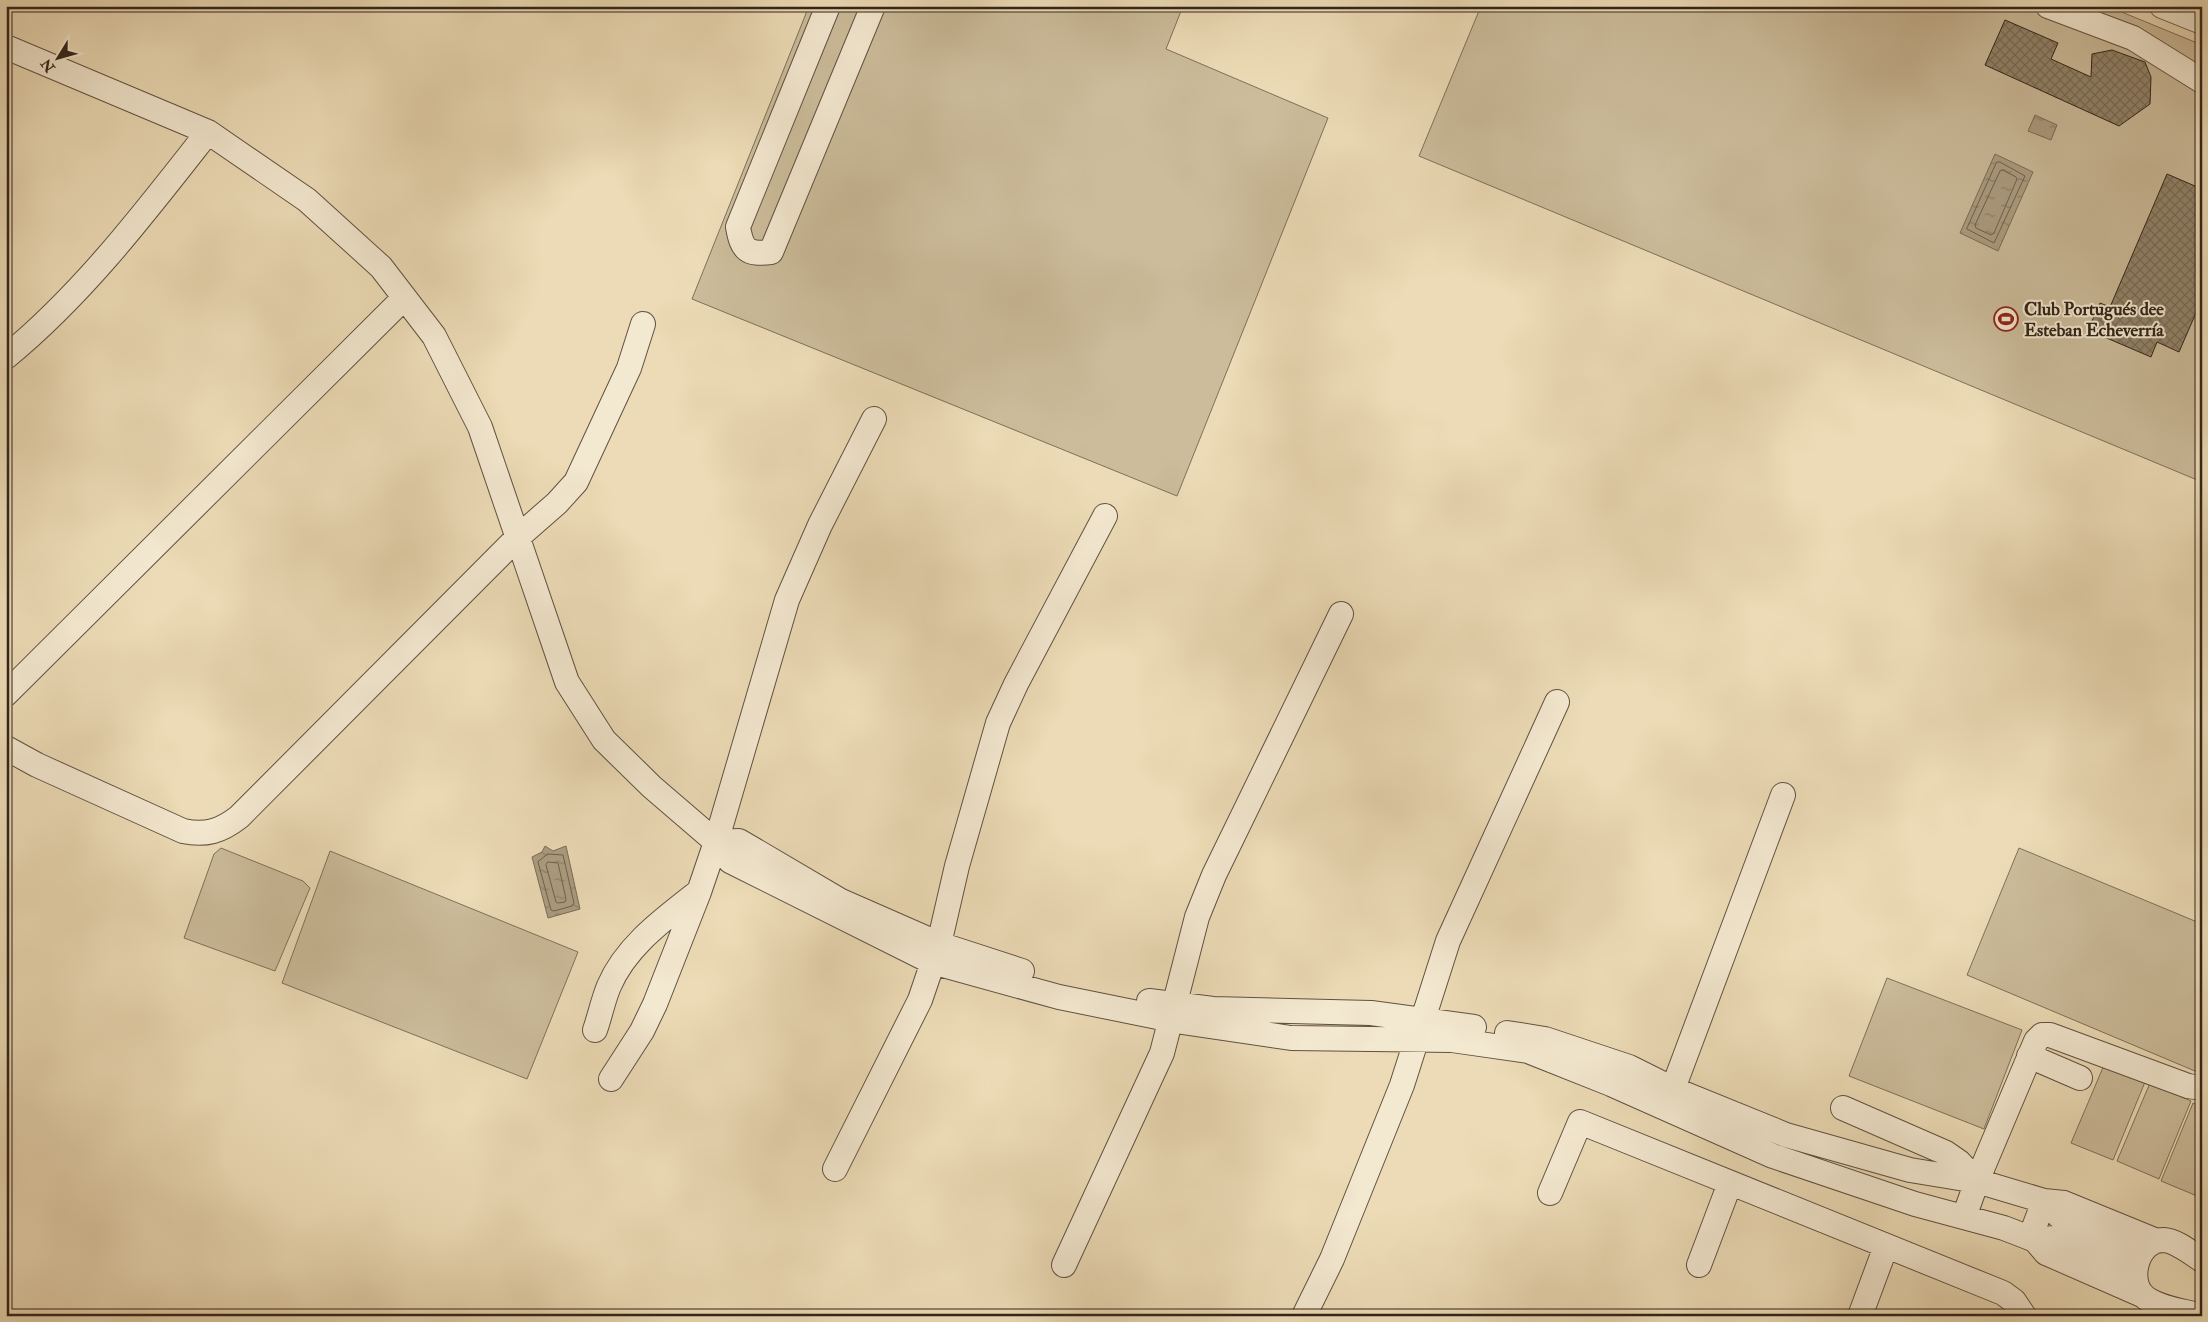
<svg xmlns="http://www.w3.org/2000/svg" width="2208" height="1322" font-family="'IM FELL Double Pica',serif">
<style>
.green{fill:#ccbc9b;stroke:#7e705a}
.water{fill:url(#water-ripples);stroke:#7b6d58}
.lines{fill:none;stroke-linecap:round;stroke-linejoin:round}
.shore{stroke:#6e614e;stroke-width:1}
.building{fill:url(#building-cross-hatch);stroke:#31251a}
.minor-casing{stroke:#605241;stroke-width:26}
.minor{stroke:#f3e8d0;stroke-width:24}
.labels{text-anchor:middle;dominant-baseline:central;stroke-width:4;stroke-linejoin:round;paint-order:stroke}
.poi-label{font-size:18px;font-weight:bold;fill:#31251a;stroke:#f3e8d0;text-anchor:start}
</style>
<defs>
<pattern id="water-ripples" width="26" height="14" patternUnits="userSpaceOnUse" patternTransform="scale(1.25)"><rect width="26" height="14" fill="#ac9d81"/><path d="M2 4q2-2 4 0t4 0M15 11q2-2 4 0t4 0" fill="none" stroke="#8d8069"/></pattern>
<pattern id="building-cross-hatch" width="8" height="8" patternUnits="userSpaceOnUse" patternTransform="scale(1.25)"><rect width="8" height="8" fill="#92846b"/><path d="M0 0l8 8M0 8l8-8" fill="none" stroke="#786c57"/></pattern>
</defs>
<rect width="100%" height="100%" fill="#ecdbb6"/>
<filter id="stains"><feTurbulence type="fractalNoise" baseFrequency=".004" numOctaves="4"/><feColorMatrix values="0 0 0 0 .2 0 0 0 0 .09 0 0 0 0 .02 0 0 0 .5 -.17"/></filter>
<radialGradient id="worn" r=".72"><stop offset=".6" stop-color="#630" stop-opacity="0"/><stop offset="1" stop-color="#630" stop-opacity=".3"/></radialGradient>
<path class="green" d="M809 6H1183L1166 49 1328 118 1177 496 692 299Z
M1481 6H2107L2202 45V482L1419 156Z
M221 848 303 881 310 888 275 971 184 938 214 854Z
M2019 848 2202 924V1074L1967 975Z
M330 851 578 952 527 1079 282 983Z
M1887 978 2022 1030 1984 1129 1849 1076Z
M2104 1065 2145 1082 2113 1160 2071 1143Z
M2150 1083 2191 1101 2159 1179 2117 1161Z
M2193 1103 2202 1107V1198L2161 1181Z"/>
<path class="water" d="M2035 115 2057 125 2051 140 2028 131Z
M1995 154 2033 172 1998 251 1960 233Z
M545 846 553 851 566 846 580 909 548 918 532 857 542 852Z"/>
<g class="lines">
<path class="shore" d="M1997 162H2000L2025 176 1994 243 1967 229Z
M2003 170 2016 177 2017 179 1994 233 1991 235 1976 228 1975 225 2000 171Z
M548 854 563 855 574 903 572 906 554 911 551 910 538 862Z
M548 862 558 863 566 899 565 902 558 903 556 902 546 865Z"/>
</g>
<path class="building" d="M2005 20 2058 43 2051 59 2091 77 2092 54 2112 50 2145 62 2151 77 2150 104 2119 126 1985 65Z
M2167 174 2202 189V299L2179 352 2157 342 2151 357 2088 330 2100 303 2110 307Z"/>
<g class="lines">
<g class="minor-casing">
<path id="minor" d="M828 6 738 227C742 250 747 255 771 252L873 6
M2048 6 2133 38 2202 81
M2162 6 2202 22
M6 47 208 132 307 200 381 267 434 336 480 427 567 682 604 740 652 787 716 842 730 861 932 962 1059 997 1182 1022 1291 1038 1452 1040 1528 1051 1611 1084 1773 1156 1915 1204 2004 1228 2035 1240 2054 1238 2135 1267
M6 357C84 293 146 211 208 132
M6 694 404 298
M6 748 37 765 183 831C206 836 221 831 239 817L517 538 557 503 576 482 629 368 643 324
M716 842 739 841 841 901 939 944 1022 971
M1149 1001 1213 1009 1371 1013 1474 1027
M595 1030C600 1016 603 1000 609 986 626 946 664 919 697 893
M1507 1033 1545 1039 1629 1067 1673 1089 1786 1135 1910 1170 1977 1181 2044 1201 2064 1203 2157 1241
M2029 1056 2080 1078
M611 1079 642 1031 655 1004 699 892 716 842 787 600 820 525 874 419
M1668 1102 1783 795
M1843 1108 1946 1153 1959 1162 1977 1181
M835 1169 920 1000 939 944 957 866 998 723 1016 684 1105 516
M1550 1193 1580 1122 2003 1293 2014 1301 2024 1316
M2049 1202 2059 1216 2071 1224 2136 1250
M1964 1217 1977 1181 2036 1041 2042 1035H2050L2188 1086 2202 1088
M2030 1238 2044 1201
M2035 1240 2046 1253 2142 1295
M2202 1260C2191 1253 2177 1241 2164 1240 2137 1239 2125 1283 2146 1298 2161 1309 2185 1311 2202 1316
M1064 1265 1162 1053 1197 917 1214 875 1341 614
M1699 1265 1730 1183
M1304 1316 1332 1259 1402 1085 1448 941 1557 702
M1860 1316 1886 1246"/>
</g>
<use href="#minor" class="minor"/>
</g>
<defs>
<g id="stadium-ring" transform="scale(1.25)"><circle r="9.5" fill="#f3e8d0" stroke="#8f2418" stroke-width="1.5"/><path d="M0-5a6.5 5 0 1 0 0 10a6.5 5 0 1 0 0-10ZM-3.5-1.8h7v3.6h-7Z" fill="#8f2418"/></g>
</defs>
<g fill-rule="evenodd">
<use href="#stadium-ring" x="2006" y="319"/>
</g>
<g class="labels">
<g class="poi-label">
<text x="2024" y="309">Club Portugués dee<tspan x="2024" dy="21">Esteban Echeverría</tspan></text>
</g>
</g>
<rect width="2208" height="1322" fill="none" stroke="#ecdbb6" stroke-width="25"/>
<rect x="8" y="8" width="2193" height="1307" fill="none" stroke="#31251a" stroke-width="2.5"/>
<rect x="12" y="12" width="2183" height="1297" fill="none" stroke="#31251a"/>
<g transform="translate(58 58) rotate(233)" stroke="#f3e8d0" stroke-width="4" paint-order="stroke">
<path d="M0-4L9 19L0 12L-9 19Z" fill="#31251a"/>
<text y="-8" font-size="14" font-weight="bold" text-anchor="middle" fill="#31251a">N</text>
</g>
<rect width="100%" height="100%" filter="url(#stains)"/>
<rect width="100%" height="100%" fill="url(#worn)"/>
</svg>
